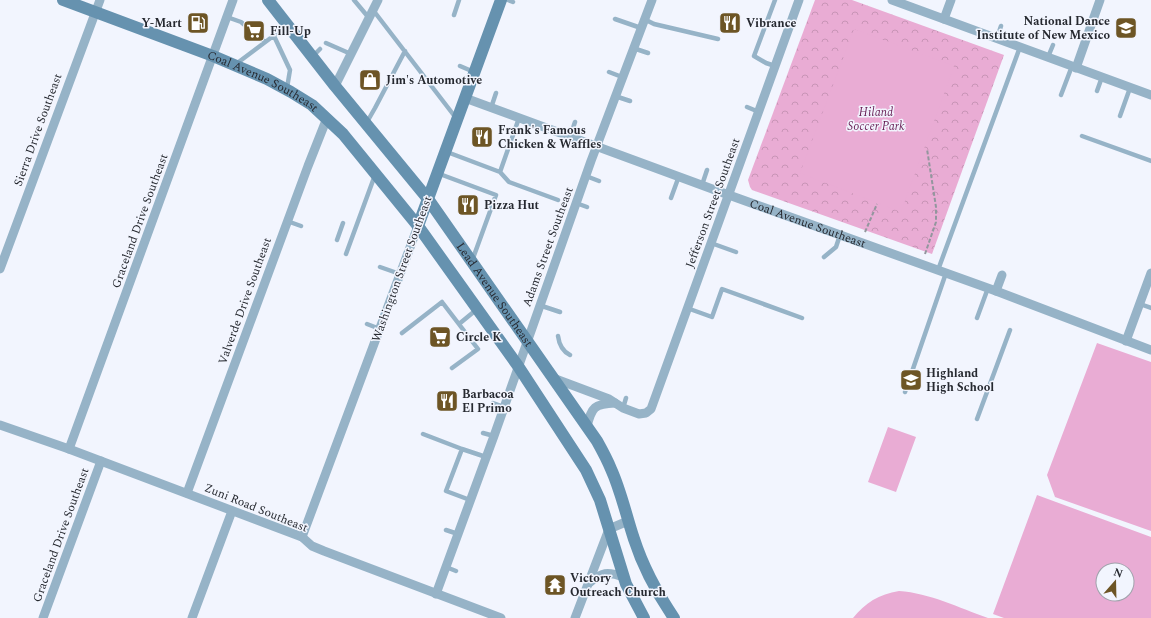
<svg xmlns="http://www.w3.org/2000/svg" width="1151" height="618" font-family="Spectral,serif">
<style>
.park{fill:url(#park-crowns)}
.garden{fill:#e9acd4;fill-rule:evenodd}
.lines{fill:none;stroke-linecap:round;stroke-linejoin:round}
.path{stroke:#93969e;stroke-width:2;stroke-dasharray:4 2;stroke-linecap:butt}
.lane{stroke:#96b3c7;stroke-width:4.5}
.street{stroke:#96b3c7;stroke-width:9}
.secondary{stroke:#6692af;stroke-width:12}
.labels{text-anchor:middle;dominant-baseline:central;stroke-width:3;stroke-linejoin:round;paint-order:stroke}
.poi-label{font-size:12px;font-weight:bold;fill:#262930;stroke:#f2f5fe;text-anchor:start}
.street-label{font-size:12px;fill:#262930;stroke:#f2f5fe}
.park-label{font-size:12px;font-style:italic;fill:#671d54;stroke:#f2f5fe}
</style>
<defs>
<pattern id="park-crowns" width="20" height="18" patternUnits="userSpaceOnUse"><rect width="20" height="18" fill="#e9acd4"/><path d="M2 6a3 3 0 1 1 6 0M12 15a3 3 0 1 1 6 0" fill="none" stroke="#c894b6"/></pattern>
</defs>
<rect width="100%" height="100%" fill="#f2f5fe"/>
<path class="park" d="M815 0H852L1004 55 932 254 752 190 750 187 748 180Z"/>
<path class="garden" d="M854 29 954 66 901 212 800 173Z
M1097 343 1151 362V531L1055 497 1047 475Z
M888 427 916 437 896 492 868 482Z
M1037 495 1151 537V618H1004L993 614ZM1103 570H1127V594H1103Z
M899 591C930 593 959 608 988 618H853C865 603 879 594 899 591Z"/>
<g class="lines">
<path class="path" d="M865 232 877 204
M925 254 936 222V207L927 149"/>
<path class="lane" d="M354 0 369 18
M508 0 513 2
M775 0 754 56 766 63 775 66
M373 10 456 118
M454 15 459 0
M227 17 241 22 265 42
M615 19 641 28
M644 19 654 24 718 39
M274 36 290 70 287 88
M997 38 1001 26
M326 43 351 54
M633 48 648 53
M313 56 320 49
M1048 57 1053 45
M236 64 288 25
M460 66 474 72
M609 72 622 77
M1097 91 1102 77
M1061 95 1072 66
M615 96 630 101
M747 107 759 112
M491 108 496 93
M1120 116 1130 88
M367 122 375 108 405 51
M1082 136 1151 161
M570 137 575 122
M447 152 500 172 519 118
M500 172 509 182 558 200
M437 173 496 195 472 261
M586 176 599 181
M702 185 707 170
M671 198 679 176
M576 203 587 207
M287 221 301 226
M337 240 343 223
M711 243 736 252
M346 254 375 175
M824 257 836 247 840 235
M380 267 400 274
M938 270 1020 47
M1140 304 1151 308
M539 305 560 312
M687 308 712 317 722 289 802 318
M977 318 988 288
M367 324 380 329
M459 324 476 310
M402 333 442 302 478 349 452 368
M558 336C559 344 562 351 570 355
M905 392 946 273
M493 403 504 407
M623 408 626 398
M977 419 1010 330
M483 433 494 436
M423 434 462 449 446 491 470 500
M462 449 486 457
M446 530 458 534
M446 567 456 571"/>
<g class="street">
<path d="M892 0 1151 95"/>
<path d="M944 19 951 0"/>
<path d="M1076 68 1100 0"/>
<path d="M335 86 378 0"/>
<path id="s1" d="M465 98 715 190 996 291 1151 350"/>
<path d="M0 269 100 0"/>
<path d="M996 291 1002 275"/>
<path d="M1126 341 1151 273"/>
<path d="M553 378 609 399 623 408 639 414 646 413 651 409 799 0"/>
<path d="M0 425 69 449 302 537 312 546 324 551 501 618"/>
<path d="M587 426C592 407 594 404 615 403"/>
<path d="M69 449 233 0"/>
<path d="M187 493 308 166 327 118"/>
<path d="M302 537 418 226"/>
<path d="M589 583C602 572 607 571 624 577"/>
<path d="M436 594 494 436 591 161 652 0"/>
<path d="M43 618 101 461"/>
<path d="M192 618 232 511"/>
<path d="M575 618 609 529 628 521"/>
</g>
<g class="secondary">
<path id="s2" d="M63 0 213 56 267 79 291 92 312 105 343 134 418 226 518 366 586 470 600 500 626 584 644 618"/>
<path id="s3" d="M268 0 335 86 428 199 597 441C602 450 607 459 611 469 621 491 626 515 634 539 643 567 657 593 674 618"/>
<path d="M418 226 501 0"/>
</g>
</g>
<defs>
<g id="fuel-square" transform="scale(1.15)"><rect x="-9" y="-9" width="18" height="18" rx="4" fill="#6d5525" stroke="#f2f5fe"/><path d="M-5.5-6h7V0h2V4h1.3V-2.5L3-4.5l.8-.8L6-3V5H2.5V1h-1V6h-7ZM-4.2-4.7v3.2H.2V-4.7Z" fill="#fff"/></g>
<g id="restaurant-square" transform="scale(1.15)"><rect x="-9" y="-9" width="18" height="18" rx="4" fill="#6d5525" stroke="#f2f5fe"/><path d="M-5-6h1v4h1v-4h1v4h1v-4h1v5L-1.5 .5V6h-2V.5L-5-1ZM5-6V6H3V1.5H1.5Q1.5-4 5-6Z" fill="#fff"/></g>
<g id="school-square" transform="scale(1.15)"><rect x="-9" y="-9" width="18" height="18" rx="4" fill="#6d5525" stroke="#f2f5fe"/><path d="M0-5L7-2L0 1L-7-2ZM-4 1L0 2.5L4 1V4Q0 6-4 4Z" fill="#fff"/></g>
<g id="supermarket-square" transform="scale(1.15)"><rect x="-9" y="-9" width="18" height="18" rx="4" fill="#6d5525" stroke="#f2f5fe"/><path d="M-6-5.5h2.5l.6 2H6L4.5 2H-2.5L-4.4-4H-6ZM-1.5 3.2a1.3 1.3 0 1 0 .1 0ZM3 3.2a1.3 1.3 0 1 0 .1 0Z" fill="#fff"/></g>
<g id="shop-square" transform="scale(1.15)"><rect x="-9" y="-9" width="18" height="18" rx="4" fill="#6d5525" stroke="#f2f5fe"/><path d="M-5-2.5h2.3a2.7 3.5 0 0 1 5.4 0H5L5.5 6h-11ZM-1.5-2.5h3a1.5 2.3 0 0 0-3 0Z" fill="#fff"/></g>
<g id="temple-square" transform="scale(1.15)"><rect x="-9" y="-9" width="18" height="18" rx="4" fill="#6d5525" stroke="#f2f5fe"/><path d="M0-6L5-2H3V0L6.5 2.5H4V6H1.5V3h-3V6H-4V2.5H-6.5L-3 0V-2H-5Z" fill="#fff"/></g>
</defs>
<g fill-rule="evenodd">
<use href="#fuel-square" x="198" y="23"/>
<use href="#restaurant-square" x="730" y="23"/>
<use href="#school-square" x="1126" y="28"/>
<use href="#supermarket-square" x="254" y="31"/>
<use href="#shop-square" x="370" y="80"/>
<use href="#restaurant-square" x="482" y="137"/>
<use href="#restaurant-square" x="468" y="205"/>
<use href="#supermarket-square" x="440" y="337"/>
<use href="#school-square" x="911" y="380"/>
<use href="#restaurant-square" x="447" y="401"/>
<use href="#temple-square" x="555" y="585"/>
</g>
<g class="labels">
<g class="poi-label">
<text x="1110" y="21" text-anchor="end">National Dance<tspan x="1110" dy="14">Institute of New Mexico</tspan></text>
<text x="182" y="23" text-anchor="end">Y-Mart</text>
<text x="746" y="23">Vibrance</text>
<text x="270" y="31">Fill-Up</text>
<text x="386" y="80">Jim's Automotive</text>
<text x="498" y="130">Frank's Famous<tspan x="498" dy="14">Chicken &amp; Waffles</tspan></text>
<text x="484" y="205">Pizza Hut</text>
<text x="456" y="337">Circle K</text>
<text x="926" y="373">Highland<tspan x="926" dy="14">High School</tspan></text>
<text x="462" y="394">Barbacoa<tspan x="462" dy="14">El Primo</tspan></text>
<text x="570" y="578">Victory<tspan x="570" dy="14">Outreach Church</tspan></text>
</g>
<g class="street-label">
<text stroke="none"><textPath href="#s2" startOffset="216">Coal Avenue Southeast</textPath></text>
<text transform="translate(38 130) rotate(-70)">Sierra Drive Southeast</text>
<text transform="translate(713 203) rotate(-70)">Jefferson Street Southeast</text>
<text transform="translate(140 221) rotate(-70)">Graceland Drive Southeast</text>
<text stroke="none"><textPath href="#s1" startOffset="365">Coal Avenue Southeast</textPath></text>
<text transform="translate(548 247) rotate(-70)">Adams Street Southeast</text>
<text transform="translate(402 269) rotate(-70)">Washington Street Southeast</text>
<text stroke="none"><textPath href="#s3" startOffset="372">Lead Avenue Southeast</textPath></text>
<text transform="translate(245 301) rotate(-70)">Valverde Drive Southeast</text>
<text transform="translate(256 508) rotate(22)">Zuni Road Southeast</text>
<text transform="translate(61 535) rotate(-70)">Graceland Drive Southeast</text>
</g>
<g class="park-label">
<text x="876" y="112">Hiland<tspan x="876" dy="14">Soccer Park</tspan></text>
</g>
</g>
<g transform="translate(1115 582) rotate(20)"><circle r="19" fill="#f2f5fe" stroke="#a0a3ac"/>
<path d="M0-3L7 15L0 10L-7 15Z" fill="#6d5525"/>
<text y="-6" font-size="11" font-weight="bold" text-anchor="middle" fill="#262930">N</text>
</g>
</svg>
